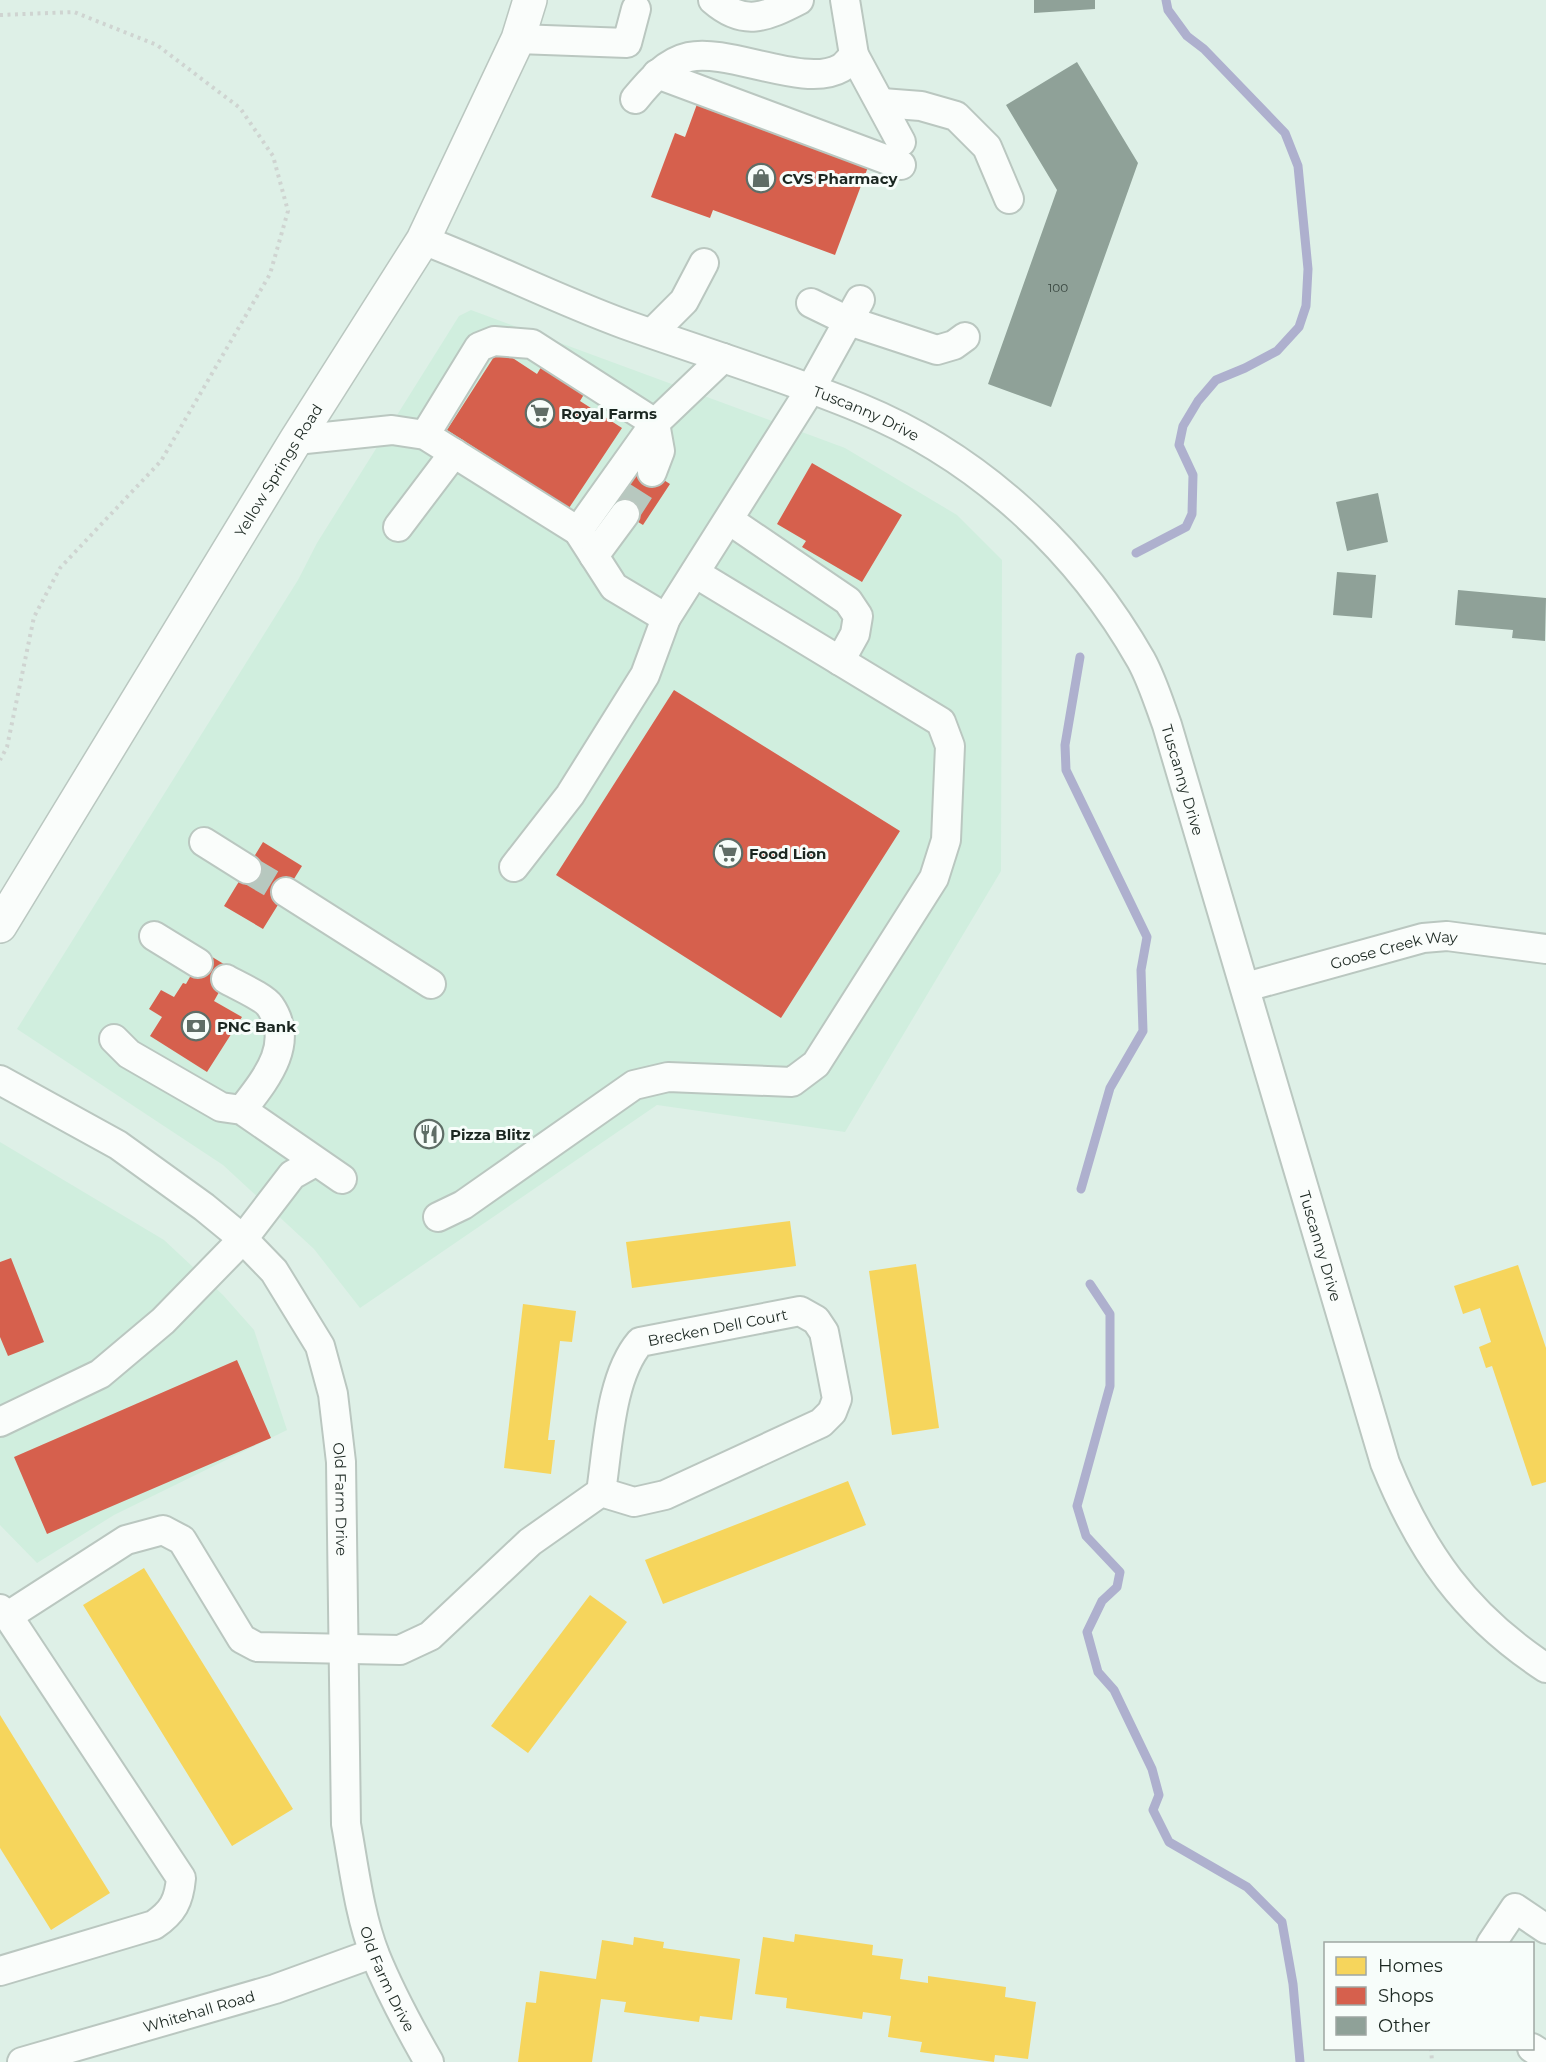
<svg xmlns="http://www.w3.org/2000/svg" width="1546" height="2062" font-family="Montserrat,sans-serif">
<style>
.built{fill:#d0eede}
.homes{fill:#f6d55c}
.shops{fill:#d6604d}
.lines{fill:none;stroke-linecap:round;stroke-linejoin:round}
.stream{stroke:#aeb0ce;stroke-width:9}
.building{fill:#8fa198}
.minor-tunnel{stroke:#b7c8bf;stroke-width:28;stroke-dasharray:28 14;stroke-linecap:butt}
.minor-casing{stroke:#bac7c0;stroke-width:32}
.major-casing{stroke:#bac7c0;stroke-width:36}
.path{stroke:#cfd4d1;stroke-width:4;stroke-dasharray:3 4.5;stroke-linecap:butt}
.minor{stroke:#fafdfb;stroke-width:28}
.major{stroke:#fafdfb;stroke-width:33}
.labels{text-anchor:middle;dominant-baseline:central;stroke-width:6;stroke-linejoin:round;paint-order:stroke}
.number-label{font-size:12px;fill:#38463f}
.poi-label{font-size:15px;font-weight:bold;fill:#1b2721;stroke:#f7fdfa;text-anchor:start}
.street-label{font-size:15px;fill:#1b2721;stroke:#f7fdfa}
</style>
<rect width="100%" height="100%" fill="#def0e7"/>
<path class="built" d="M471 310 845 448 957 515 1002 560 1001 871 845 1132 657 1105 360 1308 314 1249 223 1165 17 1029 298 580 317 543 459 316Z
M0 1142 164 1240 223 1295 254 1330 287 1430 114 1515 37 1563 0 1525Z"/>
<path class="homes" d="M790 1221 796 1266 632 1288 626 1242Z
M916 1264 939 1428 892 1435 869 1271Z
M1518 1265 1546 1348V1482L1532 1486 1492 1366 1486 1368 1479 1347 1491 1342 1480 1308 1463 1314 1454 1286Z
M523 1304 576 1311 572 1342 560 1341 548 1440H555L551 1474 504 1468Z
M848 1481 866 1525 663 1604 645 1560Z
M144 1568 293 1809 232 1846 83 1605Z
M590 1595 627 1622 528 1753 491 1726Z
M0 1715 110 1893 51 1930 0 1848Z
M795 1934 873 1945 872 1955 903 1959 900 1979 928 1983V1976L1006 1987 1005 1997 1036 2002 1028 2059 995 2055 994 2062 920 2052 922 2042 888 2037 891 2016 863 2012 862 2019 786 2008 787 1998 755 1994 763 1937 794 1942Z
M634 1937 664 1942 663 1948 740 1959 732 2020 700 2016 699 2022 624 2012 626 2002 601 1999 592 2062H518L526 2002 536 2003 540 1971 596 1979 602 1940 633 1945Z"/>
<path class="shops" d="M700 96 871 159 835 255 713 210 710 218 651 197 675 133 685 137Z
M499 349 537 374 543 364 586 391 580 401 622 428 569 508 447 430Z
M812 463 902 515 862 582 802 547 806 541 777 524Z
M639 464 670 484 643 525 612 506Z
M674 690 900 831 781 1018 556 875Z
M263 842 302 866 263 929 224 906Z
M204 952 232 969 214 1001 242 1017 207 1072 150 1036 162 1017 149 1009 161 990 174 997 183 983 186 984Z
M11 1258 44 1342 8 1356 0 1337V1262Z
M237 1360 271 1438 47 1534 14 1457Z"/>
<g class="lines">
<path class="stream" d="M1136 553 1186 527 1192 514 1193 475 1179 445 1183 426 1198 401 1216 380 1245 368 1277 351 1299 327 1306 306 1308 269 1298 166 1285 133 1204 49 1187 36 1168 10 1166 0
M1080 657 1065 745 1066 770 1147 937 1141 970 1143 1031 1110 1088 1081 1189
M1090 1284 1110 1314V1386L1077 1506 1086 1536 1120 1572 1117 1587 1102 1601 1087 1632 1098 1672 1114 1690 1152 1769 1159 1795 1153 1810 1169 1842 1247 1887 1282 1922 1293 1984 1300 2062"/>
</g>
<path class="building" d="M1034 0H1095V9L1034 13Z
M1077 62 1138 163 1051 407 988 384 1057 190 1006 105Z
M1378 493 1388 542 1347 551 1336 502Z
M1337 572 1376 575 1372 618 1333 615Z
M1458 590 1546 598 1545 641 1512 638 1513 630 1455 625Z"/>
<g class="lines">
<path class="minor-tunnel" d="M625 514 652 472
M247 869 286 892"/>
<g class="minor-casing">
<g id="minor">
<path d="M713 0C744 27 766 17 799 0"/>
<path d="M845 0 854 55 901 142"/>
<path d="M518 39 627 43 636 9"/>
<path d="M657 74 901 165"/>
<path d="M635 99C649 82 666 62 689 57 729 48 805 89 841 68 846 65 850 59 854 55"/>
<path d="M882 103 921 106 956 116 987 147 1009 199"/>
<path id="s1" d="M423 240C491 266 556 299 624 324 702 352 783 376 860 408 979 457 1078 549 1141 660 1152 680 1159 703 1167 725L1385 1463C1421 1552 1465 1615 1546 1668"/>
<path d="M811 303 846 320 937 350 954 345 965 337"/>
<path d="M652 333 684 301 704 263"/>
<path d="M425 435 479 347 494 341 532 344 655 423 660 451 652 472"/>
<path d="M296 440 392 430 425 435 578 531 614 587 666 618"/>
<path d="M729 520 848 601 858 616 855 634 840 661"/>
<path d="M398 527 454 453"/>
<path d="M578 531 655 423 723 358"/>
<path d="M594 556 625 514"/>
<path d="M204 842 247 869"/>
<path d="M514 867 570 795 645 675 666 618 810 390 860 300"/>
<path d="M286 892 431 984"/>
<path d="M154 936 198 963"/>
<path d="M226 979C236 985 264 997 270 1006 296 1044 265 1080 242 1110"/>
<path id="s2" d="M1246 987 1423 938 1447 936 1546 949"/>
<path d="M114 1039 129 1054 221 1107 242 1110 342 1179"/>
<path id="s3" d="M0 1080 118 1145 204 1207 243 1239 274 1271 320 1346 333 1394 341 1462 346 1824C354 1867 359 1914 375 1955 390 1992 409 2027 429 2062"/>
<path d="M438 1217 463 1205 634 1085 668 1077 792 1082 816 1064 934 878 946 840 950 746 941 722 695 573"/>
<path d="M0 1422 100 1374 163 1321 243 1239 292 1175 315 1162"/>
<path d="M0 1609 8 1616 181 1878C179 1901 173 1912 154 1925L0 1971"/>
<path id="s4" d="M8 1616 126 1540 163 1530 182 1540 242 1639 257 1647 400 1650 430 1636 530 1542 601 1492C608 1447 610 1377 640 1342L800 1311 816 1320 824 1332 837 1399 832 1412 821 1423 665 1495 634 1502 601 1492"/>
<path d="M1491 1944 1515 1908 1546 1929"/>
<path d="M1532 2048 1546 2057"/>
<path id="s5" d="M22 2062 275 1989 374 1953"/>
</g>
</g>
<g class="major-casing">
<g id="major">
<path id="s6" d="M0 926 296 440 423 240 518 39 530 0"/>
</g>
</g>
<path class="path" d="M0 15 74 12 157 45 240 108 273 156 288 211 270 274 161 461 60 568 34 617 7 747 0 760
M1431 2048 1432 2062"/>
<use href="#minor" class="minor"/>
<use href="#major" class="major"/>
</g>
<defs>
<g id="shop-ring" transform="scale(1.5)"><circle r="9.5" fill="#f7fdfa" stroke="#5f6d66" stroke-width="1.5"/><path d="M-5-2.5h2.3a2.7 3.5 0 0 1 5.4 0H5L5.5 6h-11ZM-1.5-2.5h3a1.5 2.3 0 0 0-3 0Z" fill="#5f6d66"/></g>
<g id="supermarket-ring" transform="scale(1.5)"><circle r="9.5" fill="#f7fdfa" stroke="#5f6d66" stroke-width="1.5"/><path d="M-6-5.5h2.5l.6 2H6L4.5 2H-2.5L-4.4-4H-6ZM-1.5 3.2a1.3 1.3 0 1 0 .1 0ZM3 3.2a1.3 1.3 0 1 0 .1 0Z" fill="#5f6d66"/></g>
<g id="bank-ring" transform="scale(1.5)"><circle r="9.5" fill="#f7fdfa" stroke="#5f6d66" stroke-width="1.5"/><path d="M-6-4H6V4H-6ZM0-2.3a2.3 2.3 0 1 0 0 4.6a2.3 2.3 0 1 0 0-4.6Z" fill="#5f6d66"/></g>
<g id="restaurant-ring" transform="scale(1.5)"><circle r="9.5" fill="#f7fdfa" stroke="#5f6d66" stroke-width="1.5"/><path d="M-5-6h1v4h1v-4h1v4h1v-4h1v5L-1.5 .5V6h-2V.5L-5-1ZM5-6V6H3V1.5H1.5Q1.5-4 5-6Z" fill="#5f6d66"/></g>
</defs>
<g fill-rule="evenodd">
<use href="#shop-ring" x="761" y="178"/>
<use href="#supermarket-ring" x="540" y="413"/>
<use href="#supermarket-ring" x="728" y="853"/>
<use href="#bank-ring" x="196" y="1026"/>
<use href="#restaurant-ring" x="429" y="1134"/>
</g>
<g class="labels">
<g class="number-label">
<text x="1058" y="287">100</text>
</g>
<g class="poi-label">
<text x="782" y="178">CVS Pharmacy</text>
<text x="561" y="413">Royal Farms</text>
<text x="749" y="853">Food Lion</text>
<text x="217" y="1026">PNC Bank</text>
<text x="450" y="1134">Pizza Blitz</text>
</g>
<g class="street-label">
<text stroke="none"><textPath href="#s1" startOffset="476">Tuscanny Drive</textPath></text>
<text stroke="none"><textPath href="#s6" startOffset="534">Yellow Springs Road</textPath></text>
<text stroke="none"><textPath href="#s1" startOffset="980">Tuscanny Drive</textPath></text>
<text stroke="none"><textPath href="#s2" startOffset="153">Goose Creek Way</textPath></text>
<text stroke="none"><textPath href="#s1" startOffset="1466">Tuscanny Drive</textPath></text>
<text stroke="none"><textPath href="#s4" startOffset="969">Brecken Dell Court</textPath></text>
<text stroke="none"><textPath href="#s3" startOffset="579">Old Farm Drive</textPath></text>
<text stroke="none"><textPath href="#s3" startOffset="1065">Old Farm Drive</textPath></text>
<text stroke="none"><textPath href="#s5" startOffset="184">Whitehall Road</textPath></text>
</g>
</g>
<rect x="1324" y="1942" width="210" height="108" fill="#f7fdfa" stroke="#9fa7a3" stroke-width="1.5"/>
<rect x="1336" y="1957" width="30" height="18" fill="#f6d55c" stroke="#9fa7a3" stroke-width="1.5"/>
<text x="1378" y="1972" font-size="18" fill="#1b2721">Homes</text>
<rect x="1336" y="1987" width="30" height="18" fill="#d6604d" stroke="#9fa7a3" stroke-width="1.5"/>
<text x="1378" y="2002" font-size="18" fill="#1b2721">Shops</text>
<rect x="1336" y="2017" width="30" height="18" fill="#8fa198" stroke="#9fa7a3" stroke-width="1.5"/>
<text x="1378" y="2032" font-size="18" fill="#1b2721">Other</text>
</svg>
